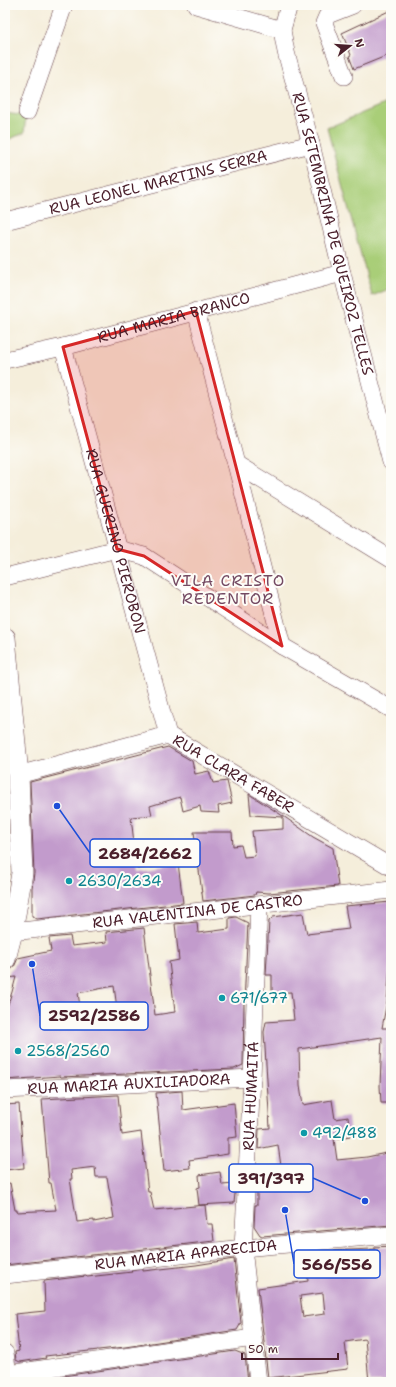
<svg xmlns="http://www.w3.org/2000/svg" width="396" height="1387" font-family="'Shantell Sans',sans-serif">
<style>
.green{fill:#a9ce78;stroke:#7a7652}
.building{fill:#c29bcc;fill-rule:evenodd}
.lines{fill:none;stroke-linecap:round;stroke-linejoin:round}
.minor-casing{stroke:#643e45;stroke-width:18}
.major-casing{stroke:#643e45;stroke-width:22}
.minor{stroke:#fff;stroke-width:17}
.major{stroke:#fff;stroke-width:21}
.marked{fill:#d62828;fill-opacity:0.2;stroke:#d62828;stroke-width:3;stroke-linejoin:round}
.culture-dot{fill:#0f9aa8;stroke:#fdfcf7;stroke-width:1.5}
.labels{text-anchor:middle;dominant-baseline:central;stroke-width:4;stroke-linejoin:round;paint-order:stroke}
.street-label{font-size:15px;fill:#4a1f2b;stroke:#fdfcf7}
.culture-label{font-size:15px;fill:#0d838f;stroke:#fdfcf7;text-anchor:start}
.neighbourhood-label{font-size:16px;letter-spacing:1px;fill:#744a63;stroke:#fdfcf7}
.leader{fill:none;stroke:#1d4ed8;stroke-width:1.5}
.callout-dot{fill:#1d4ed8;stroke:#fdfcf7;stroke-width:1.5}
.callout{fill:#fdfcf7;stroke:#1d4ed8;stroke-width:1.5}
.callout-label{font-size:16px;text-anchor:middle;font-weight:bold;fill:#4a1f2b}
</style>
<rect width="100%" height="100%" fill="#fdfcf7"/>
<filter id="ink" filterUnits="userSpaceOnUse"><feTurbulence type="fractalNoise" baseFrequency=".025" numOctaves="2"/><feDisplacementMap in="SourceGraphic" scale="8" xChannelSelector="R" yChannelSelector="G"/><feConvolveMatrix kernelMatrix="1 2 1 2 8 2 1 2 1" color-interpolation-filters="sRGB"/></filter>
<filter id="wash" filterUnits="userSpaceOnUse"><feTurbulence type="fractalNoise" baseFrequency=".012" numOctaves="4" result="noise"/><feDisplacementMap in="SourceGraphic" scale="16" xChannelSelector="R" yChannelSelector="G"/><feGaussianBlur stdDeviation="0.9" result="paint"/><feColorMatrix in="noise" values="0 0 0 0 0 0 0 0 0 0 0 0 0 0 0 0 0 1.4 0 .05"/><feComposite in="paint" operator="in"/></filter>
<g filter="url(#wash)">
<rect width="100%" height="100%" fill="#f5eedb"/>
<path class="green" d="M391 101V288L372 296 327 128Z
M5 113 26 116 24 133 5 141Z"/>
<g id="blocks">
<path class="building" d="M391 10V54L354 69 349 56 351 55 342 33Z
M168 747 192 761 195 774 209 771 213 783 227 781 232 803 218 806 219 813 201 812 200 806 183 811 180 797 150 806 152 815 131 817 137 869 178 863 183 903 37 919 32 916V888L34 873 30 782Z
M249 794 286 818 313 837 333 848 338 886 269 893 256 892 255 895 203 901 194 832H232L233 846 241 845 244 857 255 856 252 831 283 829V817L251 815Z
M391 902V952L387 1001 382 1028H391V1103H381L380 1086 382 1037 299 1049 300 1085 303 1105 332 1100 335 1119 348 1117 350 1136 334 1139 337 1160 367 1157 391 1152V1225L262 1236 260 1235 254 1226 255 1205H257V1168L281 1166 278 1145 258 1149 259 1129 270 1128 264 1032 266 1022 294 1020 291 992 272 993V975H266L269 921 273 917 303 913 307 934 349 929 345 906Z
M236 917 248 923 244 1003 243 1065 234 1069 61 1077 60 1076 5 1080V1013L12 992 16 977 7 978 10 970 14 967 18 958 51 951 49 938 70 936 72 946 107 942 106 932 144 928 155 1015 175 1012 169 962 179 960 175 924 197 922 198 933 214 931 229 929V918ZM114 986 118 1016 82 1020 78 993Z
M182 1091 183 1110 234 1103 237 1137 228 1138V1154L189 1160 190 1168 164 1171 156 1093Z
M118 1095 122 1135 141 1132 148 1192H150L154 1210 205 1205 207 1224H212L214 1241 5 1265V1184L10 1183 15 1210H17V1212L56 1210 51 1183H49L42 1099ZM95 1167 96 1177H107L114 1218 94 1222V1220L77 1222 70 1179H72L71 1170Z
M19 1104 24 1168 5 1170V1105Z
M220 1172 222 1185 236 1184 234 1203 199 1205 197 1188 200 1187 199 1175Z
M391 1246V1382H369L365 1339 345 1342 348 1369 268 1378 258 1288 308 1281 305 1253 346 1250 375 1249V1247ZM323 1293 325 1314 303 1317 300 1296Z
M234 1259 241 1323 237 1330 125 1347 45 1356 46 1358 20 1362 16 1360 15 1352 19 1351 15 1314 45 1311 44 1281 86 1276 87 1277 132 1272 131 1271 143 1269V1271L196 1265Z
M235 1351 245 1355 248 1382H22Z"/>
</g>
</g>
<g filter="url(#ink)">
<use href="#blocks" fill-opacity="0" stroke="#643e45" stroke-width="1"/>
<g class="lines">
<g class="minor-casing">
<g id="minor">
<path d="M196 5 282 30"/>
<path id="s1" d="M289 5 282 30 286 52 311 144 342 273 391 462"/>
<path d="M344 76 324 23 327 16 330 14 353 5"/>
<path d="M27 112 64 5"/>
<path id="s2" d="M5 221 311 144"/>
<path d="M196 311 236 464 282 646"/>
<path id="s3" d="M63 347 168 735"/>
<path id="s4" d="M5 360 63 347 342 273"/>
<path d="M236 464 391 559"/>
<path d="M5 577 117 549 144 556 282 646 391 709"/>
<path id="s5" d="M18 775 168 735 391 867"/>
<path id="s6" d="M5 930 12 932 391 890"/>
<path id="s7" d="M5 1090 252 1078"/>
<path id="s8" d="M5 1275 243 1248 391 1235"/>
<path d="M5 1353 9 1382"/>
<path d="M8 1374 253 1338"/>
<path id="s9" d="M258 1382 243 1248 252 1078 259 905"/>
</g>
</g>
<g class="major-casing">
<path id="major" d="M5 638 18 775 22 873 12 932 5 959"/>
</g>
<use href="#minor" class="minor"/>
<use href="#major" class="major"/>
</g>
</g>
<path class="marked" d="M196 311 282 646 144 556 117 549 63 347Z"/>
<g class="culture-dot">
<circle cx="69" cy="881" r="4"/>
<circle cx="222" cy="998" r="4"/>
<circle cx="18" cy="1051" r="4"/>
<circle cx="304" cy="1133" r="4"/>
</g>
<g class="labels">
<g class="street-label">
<text stroke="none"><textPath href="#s2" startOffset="158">RUA LEONEL MARTINS SERRA</textPath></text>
<text stroke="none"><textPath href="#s1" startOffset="236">RUA SETEMBRINA DE QUEIROZ TELLES</textPath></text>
<text stroke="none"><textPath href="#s4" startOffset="174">RUA MARIA BRANCO</textPath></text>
<text stroke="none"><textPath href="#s3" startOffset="201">RUA GUERINO PIEROBON</textPath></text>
<text stroke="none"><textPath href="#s5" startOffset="231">RUA CLARA FABER</textPath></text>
<text stroke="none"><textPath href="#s6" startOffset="194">RUA VALENTINA DE CASTRO</textPath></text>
<text stroke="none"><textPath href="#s7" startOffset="124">RUA MARIA AUXILIADORA</textPath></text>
<text stroke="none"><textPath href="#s9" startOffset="287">RUA HUMAITÁ</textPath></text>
<text stroke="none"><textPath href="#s8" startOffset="182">RUA MARIA APARECIDA</textPath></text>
</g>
<g class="culture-label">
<text x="77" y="881">2630/2634</text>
<text x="230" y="998">671/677</text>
<text x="26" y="1051">2568/2560</text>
<text x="312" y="1133">492/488</text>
</g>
<g class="neighbourhood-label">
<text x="228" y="580">VILA CRISTO<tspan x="228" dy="18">REDENTOR</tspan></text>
</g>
</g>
<path class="leader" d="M57 806L90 853M32 964L40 1016M365 1201L313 1178M285 1210L294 1264"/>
<g class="callout-dot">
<circle cx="57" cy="806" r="4"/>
<circle cx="32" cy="964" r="4"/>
<circle cx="365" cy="1201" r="4"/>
<circle cx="285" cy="1210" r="4"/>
</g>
<g class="callout">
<rect x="90" y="839" width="110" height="28" rx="4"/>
<rect x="40" y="1002" width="108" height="28" rx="4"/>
<rect x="229" y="1164" width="84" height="28" rx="4"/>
<rect x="294" y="1250" width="86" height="28" rx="4"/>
</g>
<g class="callout-label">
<text x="145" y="859">2684/2662</text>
<text x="94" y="1021">2592/2586</text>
<text x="271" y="1184">391/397</text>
<text x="337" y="1270">566/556</text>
</g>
<rect width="396" height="1387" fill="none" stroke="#fdfcf7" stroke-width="20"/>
<g transform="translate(350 46) rotate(73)" stroke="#fdfcf7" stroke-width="3" paint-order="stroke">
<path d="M0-3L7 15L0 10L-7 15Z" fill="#4a1f2b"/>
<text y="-6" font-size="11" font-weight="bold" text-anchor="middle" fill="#4a1f2b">N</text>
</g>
<path d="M242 1353v6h96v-6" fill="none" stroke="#4a1f2b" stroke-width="2"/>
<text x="248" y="1353" font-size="12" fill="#4a1f2b" stroke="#fdfcf7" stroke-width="3" paint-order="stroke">50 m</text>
</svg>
